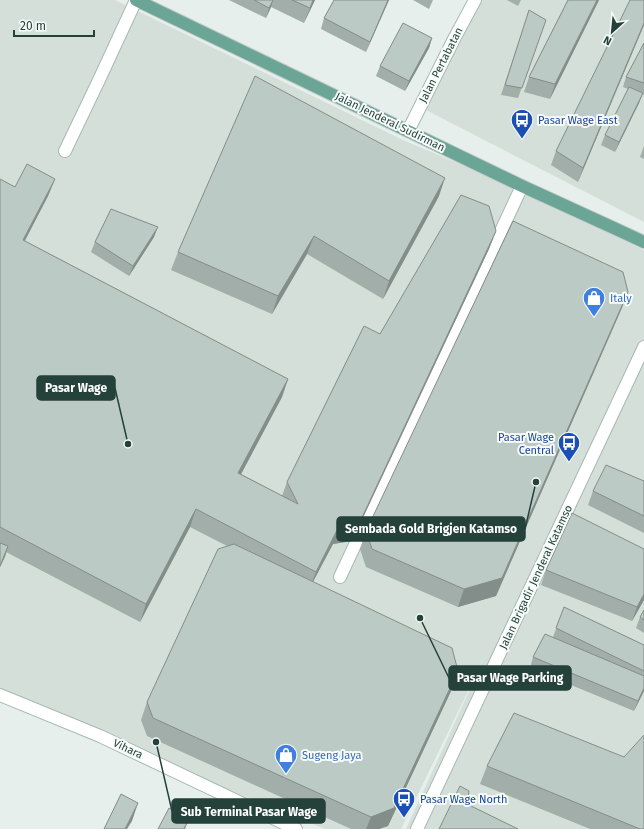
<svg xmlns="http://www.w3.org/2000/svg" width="644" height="829" font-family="'Fira Sans',sans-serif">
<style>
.built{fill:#d4dfda}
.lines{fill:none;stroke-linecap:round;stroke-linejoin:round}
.minor-casing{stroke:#a8b8b2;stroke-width:14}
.major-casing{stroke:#c2cac8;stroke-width:14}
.minor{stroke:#fff;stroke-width:12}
.major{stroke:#6aa596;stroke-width:12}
.wall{fill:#a1aea9}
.shaded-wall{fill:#838d89}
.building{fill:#bbcac4;stroke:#838d89}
.labels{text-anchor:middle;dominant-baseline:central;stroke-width:4;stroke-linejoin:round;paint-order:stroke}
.street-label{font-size:11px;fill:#24423a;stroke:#f7fbf9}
.transit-label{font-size:11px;fill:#164399;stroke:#f7fbf9;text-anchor:start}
.shop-label{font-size:11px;fill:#366cbe;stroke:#f7fbf9;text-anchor:start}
.leader{fill:none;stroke:#24423a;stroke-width:1.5}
.callout-dot{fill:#24423a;stroke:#f7fbf9;stroke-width:1.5}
.callout{fill:#24423a;stroke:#24423a;stroke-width:1.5}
.callout-label{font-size:12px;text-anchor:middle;font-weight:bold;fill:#fff}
</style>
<rect width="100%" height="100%" fill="#e6efeb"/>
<path class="built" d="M0 0H115L403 140 521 190 644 250V829H406L487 652 401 829H325L0 696Z
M476 0H644V222L424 109Z"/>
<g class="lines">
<g class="minor-casing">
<path id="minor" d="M408 131 454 39 475 0
M65 151 99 80 136 0
M340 577 522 186
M0 695 100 736 296 829
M417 829 644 347"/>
</g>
<g class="major-casing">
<path id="major" d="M136 0 522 186 616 229 644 242"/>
</g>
<use href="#minor" class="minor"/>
<use href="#major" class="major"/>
</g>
<path class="wall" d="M229 0H315L304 23 271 7 266 18Z
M334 0H389L366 52 321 29 324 18Z
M413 0H433L429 9Z
M507 0H521L518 6Z
M568 0H599L550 99 524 92 529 77Z
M644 0V25L578 182 551 165 556 151Z
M529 10 546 20 518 98 501 95Z
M432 38 429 48 405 91 376 76 380 66Z
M644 43V95L642 94 639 103 615 152 601 145 605 135 628 89 623 87 626 77Z
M644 146V159L640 157Z
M0 179 15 187 55 179 48 196 25 241 288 379 282 397 241 474 282 496 287 482 380 334 496 231 489 249 352 541 333 544 313 582 458 671 452 689 388 826 379 829H351L147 736 141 720 147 702 227 546 190 527 140 622 6 552 0 567Z
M439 196 383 299 307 254 272 314 171 270 178 252Z
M154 237 129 276 91 252 95 242Z
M628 292 621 310 496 596 458 607 366 567 360 549 366 531Z
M644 481V533L588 505 593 491Z
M644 549V600L632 621 541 585 546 570Z
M564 607 644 645V691L634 711 530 668 533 657 553 637Z
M644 610V633L636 628 640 617Z
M487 766 644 829H590L480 784Z"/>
<path class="shaded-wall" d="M273 0 271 7 266 18 269 8Z
M313 0H315L304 23 310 8Z
M388 0H389L366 52 370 42Z
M597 0H599L550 99 555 84Z
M644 23V25L578 182 583 168Z
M432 38 429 48 405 91 409 81Z
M643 93 639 103 615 152 619 142Z
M445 178 439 196 383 299 389 281Z
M55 179 48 196 16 257 23 240Z
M158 227 154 237 129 276 133 266Z
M496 231 489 249 352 541 333 544 309 589 316 572 339 526Z
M314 236 307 254 272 314 278 296Z
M628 292 621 310 496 596 458 607 464 589Z
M288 379 282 397 232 491 238 473Z
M196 509 190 527 140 622 146 604Z
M8 546 5 557 0 567V566Z
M644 594V600L632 621 637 607Z
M458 671 452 689 388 826 379 829H366L371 817Z
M644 688V691L634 711 638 701Z
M138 803 132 821 127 829H125Z
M189 818 185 829H184Z"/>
<path class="building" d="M254 0H273L269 8Z
M292 0H313L310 8Z
M334 0H388L370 42 324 18Z
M568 0H597L555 84 529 77Z
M630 0H644V23L583 168 556 151Z
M529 10 546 20 522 88 505 85Z
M403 23 432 38 409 81 380 66Z
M644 43V83L626 77Z
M255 76 445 178 389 281 314 236 278 296 178 252Z
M629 87 643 93 619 142 605 135Z
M27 164 55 179 23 240 288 379 238 473 298 504 287 482 364 326 380 334 461 195 489 206 496 231 359 524 339 526 316 572 196 509 146 604 0 527V179L15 187Z
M111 209 158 227 133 266 95 242Z
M513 221 623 272 628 292 502 578 464 589 372 549 366 531Z
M606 465 644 481V516L593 491Z
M572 513 644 549V594L637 607 546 570Z
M0 543 8 546 0 566Z
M234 544 452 648 458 671 394 808 371 817 153 718 147 702 218 549Z
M564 607 644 645V671L556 628Z
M644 610V620L640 617Z
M545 634 644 676V688L638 701 533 657Z
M514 713 624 757 644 735V829H640L487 766Z
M460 786 469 791 467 804 518 829H439Z
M121 794 138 803 125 829H104Z
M169 808 189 818 184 829H158Z"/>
<defs>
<g id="bus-pin" transform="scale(1.15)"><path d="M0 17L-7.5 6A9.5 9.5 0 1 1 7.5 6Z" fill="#1a4fb4" stroke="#f7fbf9"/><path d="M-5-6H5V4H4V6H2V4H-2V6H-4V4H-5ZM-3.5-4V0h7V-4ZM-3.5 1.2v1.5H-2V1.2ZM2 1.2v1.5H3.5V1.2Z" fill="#fff"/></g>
<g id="shop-pin" transform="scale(1.15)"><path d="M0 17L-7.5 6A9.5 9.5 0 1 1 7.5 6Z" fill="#3f7fe0" stroke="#f7fbf9"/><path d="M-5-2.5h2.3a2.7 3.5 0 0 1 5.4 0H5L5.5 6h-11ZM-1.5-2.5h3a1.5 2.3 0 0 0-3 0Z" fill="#fff"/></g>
</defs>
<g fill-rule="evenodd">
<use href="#bus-pin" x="522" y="120"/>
<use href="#shop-pin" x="594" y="298"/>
<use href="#bus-pin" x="569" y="443"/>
<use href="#shop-pin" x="286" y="755"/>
<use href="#bus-pin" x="404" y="799"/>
</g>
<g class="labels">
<g class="street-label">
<text transform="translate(441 65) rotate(-63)">Jalan Pertabatan</text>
<text transform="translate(390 122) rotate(26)">Jalan Jenderal Sudirman</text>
<text transform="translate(536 577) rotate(-65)">Jalan Brigadir Jenderal Katamso</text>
<text transform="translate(128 749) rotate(25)">Vihara</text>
</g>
<g class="transit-label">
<text x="538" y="120">Pasar Wage East</text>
<text x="554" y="437" text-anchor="end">Pasar Wage<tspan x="554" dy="13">Central</tspan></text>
<text x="420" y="799">Pasar Wage North</text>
</g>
<g class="shop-label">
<text x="610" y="298">Italy</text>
<text x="302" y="755">Sugeng Jaya</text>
</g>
</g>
<path class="leader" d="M128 444L115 388M536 482L525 529M420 618L449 678M156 742L172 811"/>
<g class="callout-dot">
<circle cx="128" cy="444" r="4"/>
<circle cx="536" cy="482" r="4"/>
<circle cx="420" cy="618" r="4"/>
<circle cx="156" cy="742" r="4"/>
</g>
<g class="callout">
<rect x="37" y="376" width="78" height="24" rx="4"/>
<rect x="337" y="517" width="188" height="24" rx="4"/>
<rect x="449" y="666" width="122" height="24" rx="4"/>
<rect x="172" y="799" width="153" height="24" rx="4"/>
</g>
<g class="callout-label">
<text x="76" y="392">Pasar Wage</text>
<text x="431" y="533">Sembada Gold Brigjen Katamso</text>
<text x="510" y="682">Pasar Wage Parking</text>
<text x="249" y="816">Sub Terminal Pasar Wage</text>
</g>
<g transform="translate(612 32) rotate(207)" stroke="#f7fbf9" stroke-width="3" paint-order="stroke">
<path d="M0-3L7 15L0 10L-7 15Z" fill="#24423a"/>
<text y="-6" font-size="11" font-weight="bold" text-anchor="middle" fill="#24423a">N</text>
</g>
<path d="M14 30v6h80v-6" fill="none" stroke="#24423a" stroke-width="2"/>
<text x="20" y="30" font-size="12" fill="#24423a" stroke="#f7fbf9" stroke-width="3" paint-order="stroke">20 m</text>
</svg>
